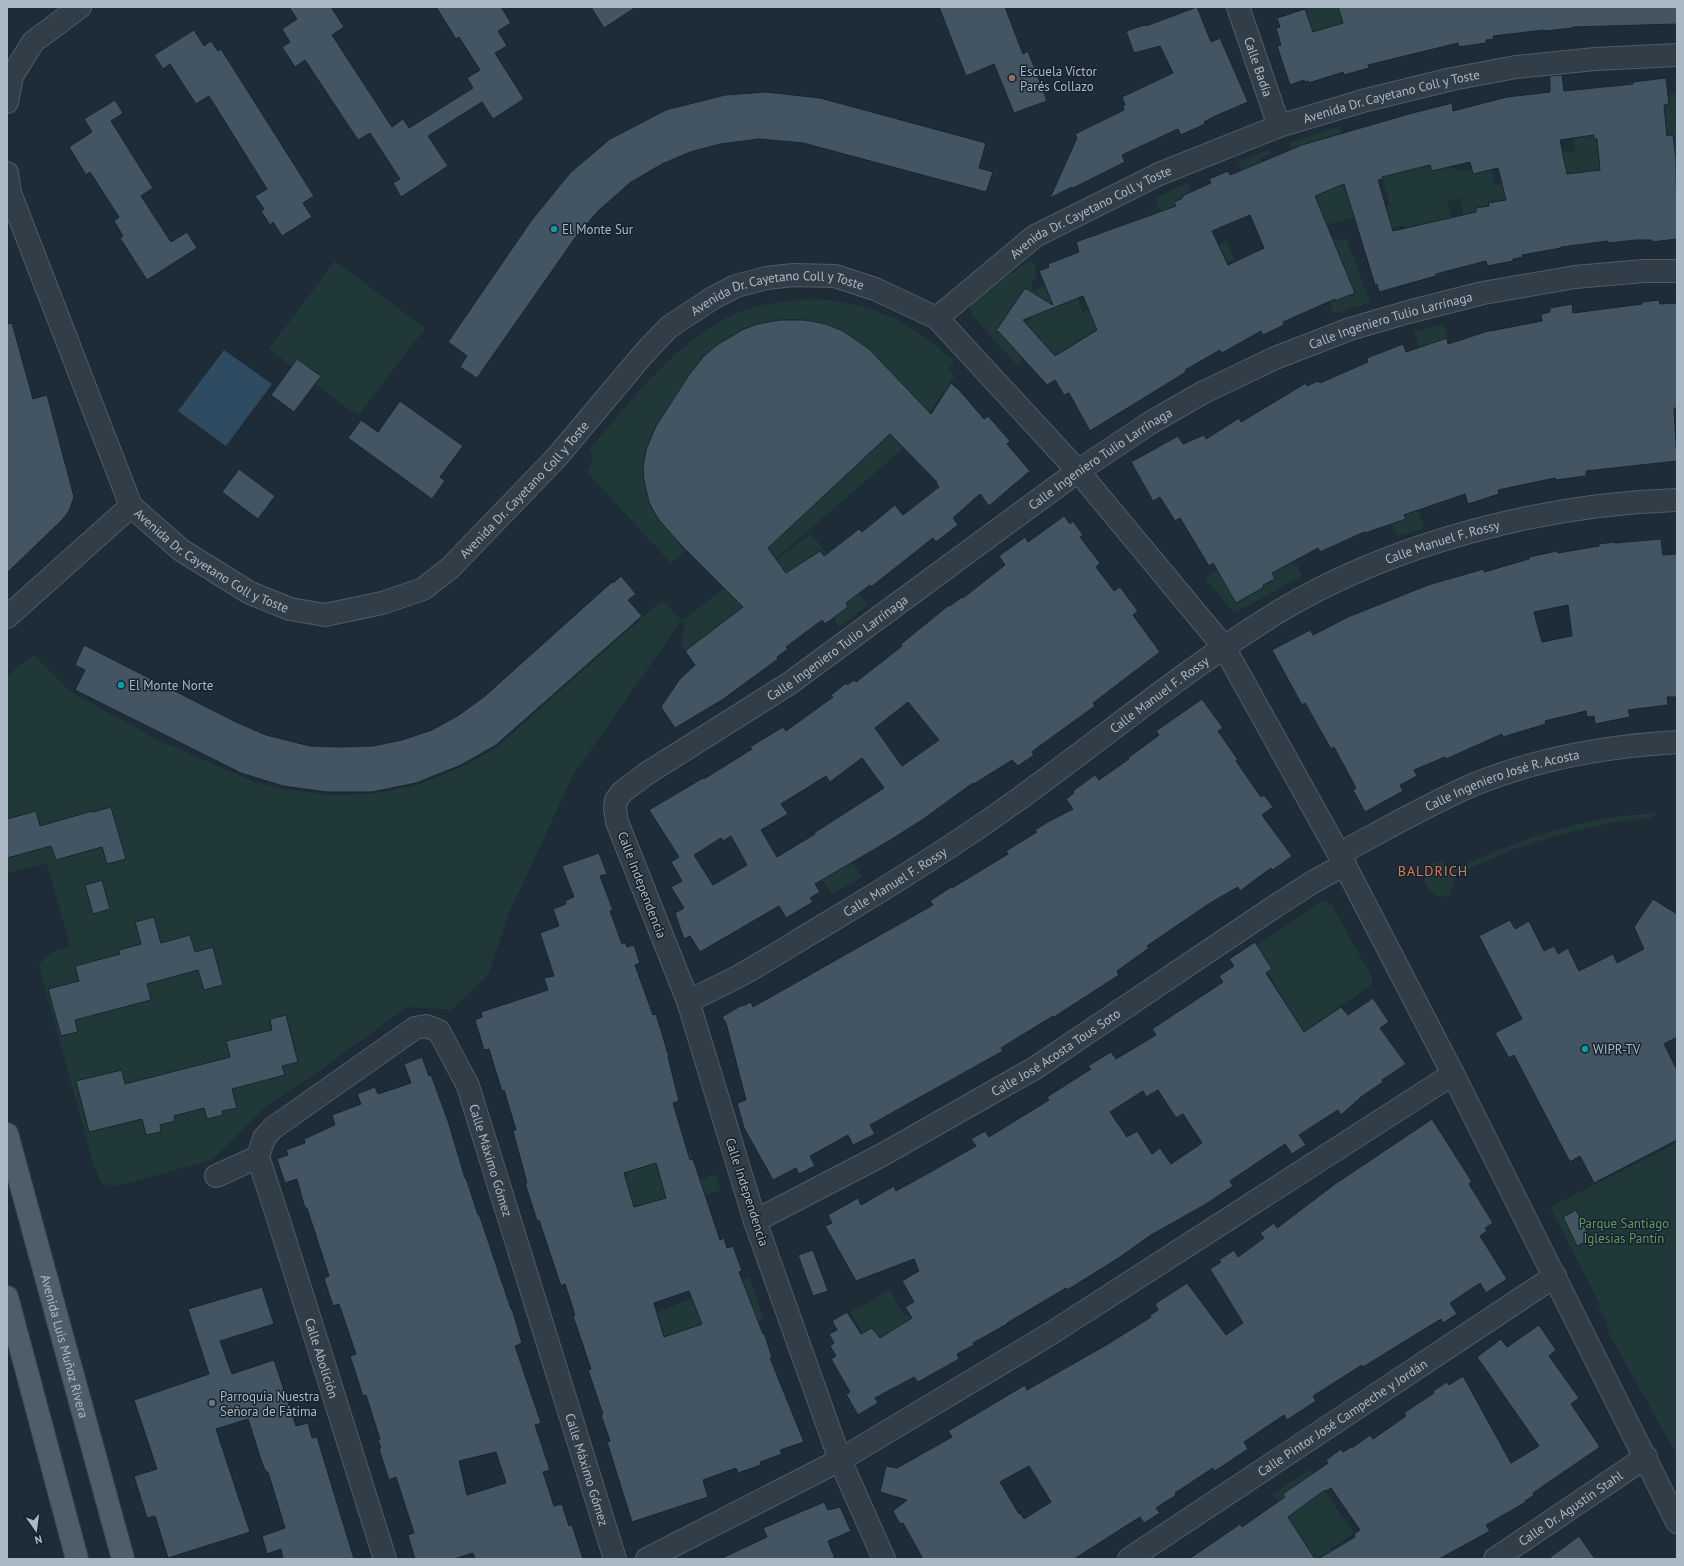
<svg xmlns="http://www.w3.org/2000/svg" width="1684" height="1566" font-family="'PT Sans',sans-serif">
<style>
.green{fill:#203938}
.water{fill:#2f4b61}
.building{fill:#435462;stroke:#19252e;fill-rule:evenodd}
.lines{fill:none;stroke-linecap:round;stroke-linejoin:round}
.minor-casing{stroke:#4f5c66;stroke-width:24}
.major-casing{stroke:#3b4752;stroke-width:24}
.minor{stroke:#313e48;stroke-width:22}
.major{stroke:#4f5d69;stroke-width:22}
.education-dot{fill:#8d6e63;stroke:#17232c;stroke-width:1.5}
.culture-dot{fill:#0f9aa8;stroke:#17232c;stroke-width:1.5}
.worship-dot{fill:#6b7280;stroke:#17232c;stroke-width:1.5}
.labels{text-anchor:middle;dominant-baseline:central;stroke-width:3;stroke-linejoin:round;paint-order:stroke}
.street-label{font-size:13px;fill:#abb9c5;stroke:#17232c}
.poi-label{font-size:13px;fill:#abb9c5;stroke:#17232c;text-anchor:start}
.park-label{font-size:13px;fill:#619766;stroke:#17232c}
.neighbourhood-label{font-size:14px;letter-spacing:1px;fill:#dc7950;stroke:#17232c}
</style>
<rect width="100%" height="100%" fill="#1e2c38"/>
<path class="green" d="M1312 7H1338L1347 22 1320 30 1332 72 1319 54 1305 9Z
M1633 82 1640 138 1592 182 1552 172 1562 152 1575 151 1572 124 1575 91 1582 89 1584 110 1591 109 1594 139H1597V145L1632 141 1625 84Z
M1674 94 1677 95V164L1673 135 1663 137 1662 125H1666L1664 105 1669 104V95Z
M1340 126 1355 217 1326 225 1291 151 1289 143Z
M1426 148 1432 171 1450 167 1459 171H1472L1473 174 1491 169 1495 185 1508 183 1521 204 1488 203 1489 206 1476 208 1478 219 1465 222 1460 198 1447 202 1451 218 1429 255 1420 224 1406 228 1404 225 1382 230 1386 207 1390 205 1381 174Z
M1269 150 1270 154 1259 158 1261 162 1332 239 1335 238 1337 241 1346 238 1370 302 1333 314 1330 301 1313 263 1265 250 1269 234 1238 162Z
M1187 183 1191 192 1182 195 1183 198 1174 203 1195 248 1218 245 1226 241 1235 259 1189 281 1155 198Z
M335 261 425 328 358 416 269 349Z
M1030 261C1036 263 1036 270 1036 276L1031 282 1033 292 1045 285 1054 308 1078 298 1082 312 1089 309 1097 329 1048 359V347L1027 324 1043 299 1024 288 997 329 1023 355 1018 366 971 314 970 306 982 292Z
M810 299C866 300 914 322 954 362L948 369 955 376 912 438 901 450 753 578 758 604 736 612 685 651 681 641 685 625 681 621 572 777 509 913 488 975 451 1010 407 1007 320 1070 264 1108 212 1160 117 1186 102 1184 94 1166 39 966C46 952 56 951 70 947L47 863 7 873V676L34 655 71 692 158 740 254 782 283 789 327 795 373 794 417 785 462 767 497 747 662 600 682 621 724 588 686 550 671 563 587 472C591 467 591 461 594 455L589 450C629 403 680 336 738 313 762 303 785 301 810 299Z
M1444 324 1448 339 1420 351 1414 332Z
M1418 510 1424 528 1397 536 1392 524 1405 519 1404 515Z
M811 534 868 605 839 627 833 618 848 607 846 603 853 598 820 551 804 561 813 573 796 586 776 560Z
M1269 540 1294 565H1297L1302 576 1234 613 1205 578Z
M1653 813 1655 814 1652 818 1609 823 1551 837 1512 850 1457 874 1449 895 1447 897C1426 897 1415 872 1434 863 1438 862 1440 861 1443 862L1448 872C1516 841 1577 818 1653 813Z
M852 861 862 877 832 894 822 880Z
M1324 900 1332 905 1372 978V984L1302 1033 1254 947Z
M1677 1143V1455L1608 1332 1607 1324 1598 1305 1600 1304 1550 1207Z
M690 1153 693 1159 659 1169 666 1199 700 1180 716 1174 721 1190 646 1214 634 1207 631 1198 627 1199 615 1176Z
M749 1277 764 1319 692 1348 665 1337 657 1312Z
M890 1290 904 1316 907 1314 910 1320 880 1338 874 1330 863 1333 850 1312Z
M1310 1469 1354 1534 1330 1549 1336 1559H1305L1293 1525 1273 1494Z"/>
<path class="water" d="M224 350 272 384 226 446 178 411Z"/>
<path class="building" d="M289 7H331L344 27 332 35 392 127 403 119 409 128 473 88 467 78 480 70 459 37 456 39 436 7H501L511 23 498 31 507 46 495 53 524 99 493 119 482 102 428 136 448 166 401 197 393 183 400 179 370 133 358 140 305 60 295 67 282 47 290 42 282 29 297 19Z
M591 7H636L604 28Z
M939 7H1005L1023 54 1028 51 1047 101 1014 113 994 64 966 76Z
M1197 7 1211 42 1220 38 1248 102 1213 117 1204 122 1205 124 1181 135 1178 129 1122 155 1125 162 1073 188 1072 187 1050 198 1077 138 1075 134 1124 110 1123 106 1125 105 1122 97 1173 73 1160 46 1134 53 1126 31 1145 25 1146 26Z
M1338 7H1677V24L1573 27V28L1545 31 1544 30 1493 36 1494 39 1486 40V43L1459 47 1458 43 1368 65 1369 68 1344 75 1343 72 1309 83V81L1305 82 1304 80 1290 85 1277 46 1281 45 1276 28 1280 27 1277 18 1305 9 1313 32 1343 23Z
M194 30 204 46 211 41 218 51 221 49 314 196 303 203 312 217 282 236 273 222 270 225 261 211 264 209 255 196 267 189 209 96 196 104 170 64 163 69 154 55Z
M1562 75 1564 91 1633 84V82L1666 78 1669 104 1664 105 1667 136 1673 135 1676 159 1677 239 1652 242V240H1636L1608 243V241L1561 247V248L1522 255 1523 257 1513 259V261L1487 266 1486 261 1436 274V276L1379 292 1377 284 1375 285 1344 184 1315 196 1355 293 1335 301V299L1283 322 1284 325 1263 335 1261 331 1222 353 1220 350 1185 370 1186 372 1090 431 1069 393 1064 395 1055 380 1047 385 998 331 995 332 1025 288 1053 305 1039 271 1049 267 1048 264 1079 252 1076 242 1176 206 1174 202 1183 198 1182 196 1211 183 1209 179 1228 171 1230 175 1302 145 1409 114 1452 103 1453 111 1507 97 1550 92V76ZM1594 135V139H1597L1600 170 1567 174 1560 140ZM1470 162 1473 174 1498 168 1506 200 1488 203 1489 206 1476 208V212L1393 231 1378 180 1383 179 1382 177 1430 165 1432 171ZM1250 215 1264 248 1228 265 1212 231ZM1083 296 1097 330 1055 356 1023 320Z
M766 92 820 98 986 143 979 168 993 172 986 192 803 143 759 139 720 144 690 152 662 164 631 182 598 211 575 238 477 378 460 367 467 356 448 342 531 221 570 173 610 139 666 110 725 95Z
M115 100 123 113 111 121 153 188 141 196 171 242 187 232 197 248 147 280 120 238 123 236 114 221 119 217 90 172 86 175 69 147 92 132 84 119Z
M1659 300 1660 304 1677 303V408H1674L1677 461 1586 471V476L1556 480 1555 478 1498 490 1499 494 1468 504 1465 494 1404 515 1406 519 1365 533 1364 532 1320 552 1318 548 1272 573 1275 579 1263 585 1264 587 1236 603 1213 563 1209 566 1180 518 1175 521 1160 497 1153 501 1131 462 1178 436 1183 444 1204 435 1206 439 1239 418 1241 422 1306 383 1307 386 1318 381 1320 383 1368 362 1367 358 1403 344 1406 352 1447 338 1448 344 1485 332 1542 321 1541 314 1550 312V308L1572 304 1573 313 1642 304V302Z
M779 320H805L826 324 843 331 869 349 931 414 951 383 960 391 984 419 988 416 1010 441 1007 444 1030 471 989 506 980 494 953 518 958 525 936 542 933 538 871 587 870 585 846 603 848 607 825 624 822 620 786 647 788 649 777 657 778 659 722 700 675 728 661 707 679 680 695 665 685 651 743 607 683 547 659 520 654 512 649 502 644 481 643 467 646 450 656 426 689 375 703 357 717 345 744 329 758 324ZM890 434 937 482 936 483 939 487 903 515 895 505 862 532 859 529 824 556 820 551 786 573 768 548Z
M12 323 33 399 47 395 74 497 69 511 63 519 7 573V324Z
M297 359 321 376 294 412 271 395Z
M400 401 463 446 440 477 445 481 432 499 348 438 361 420 378 432Z
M239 469 275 496 258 519 222 492Z
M1064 516 1070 524 1073 521 1083 535 1080 537 1100 563 1096 567 1114 591 1120 587 1138 611 1133 615 1160 652 1093 703 1095 706 1037 748 1032 752 1034 755 1018 766 1012 760 974 784 973 783 922 820 892 839 815 884 820 892 810 898 813 902 786 918 779 906 700 952 690 936 684 939 675 913 684 908 671 887 682 881 671 862 679 857 649 810 703 778 704 779 752 749 750 747 783 727 786 731 833 697 831 695 846 683 847 685 854 680 856 682 902 646 901 644 949 605 950 606 962 597 963 598 1005 565 999 556 1025 537 1028 542ZM908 702 939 740 902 766 875 728ZM862 758 884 788 814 833 815 834 777 857 761 830 788 814 781 804 826 776 830 782ZM731 836 747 865 713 885 694 855 721 838 723 841Z
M1661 539 1663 555 1677 554V697H1667L1668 705 1628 710 1630 717 1595 724 1594 716 1587 717 1586 711 1545 721 1546 724 1503 737 1502 734 1446 759 1445 757 1414 770 1417 776 1400 785 1403 791 1365 812 1353 790 1356 788 1334 747 1331 749 1305 703 1302 705 1272 650 1310 630 1313 635 1348 617 1428 585 1484 569V572L1529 559V557L1557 551 1558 553 1599 546V544L1615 542V543ZM1568 605 1572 636 1542 642 1534 612Z
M621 576 636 594 628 600 642 616 496 745 461 765 416 783 372 792H327L283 786 241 773 75 690 85 670 75 665 84 645 236 722 266 735 310 746 340 747 373 746 402 740 432 730 459 715 485 696 612 582 613 583Z
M1202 699 1223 728 1218 731 1238 760 1236 761 1261 797 1264 795 1273 807 1262 815 1292 856 1273 870 1271 868 1240 891 1238 887 1210 903 1147 946 1149 948 1117 971 1119 975 1054 1017 1053 1016 1001 1048 1003 1051 870 1125 875 1134 853 1145 848 1135 810 1156 815 1166 799 1174 796 1168 773 1180 744 1128 737 1103 746 1100 726 1023 722 1017 742 1005 743 1006 751 1002 753 1007 933 905 930 901 951 887 952 888 1008 854 1006 851 1037 832 1035 830 1046 823 1073 809 1066 799 1074 793 1073 791 1095 775 1099 780 1129 759 1128 758 1159 735 1156 731Z
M111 807 126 859 107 864 102 847 56 860 51 846 7 858V819L36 811 40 826 92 811 93 812Z
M599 853 607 874 600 876 613 910 610 911 622 944 625 942 627 947 634 945 640 963 635 965 653 1015 656 1014 669 1057H668L679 1101 673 1103 690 1160 693 1159 720 1240 724 1238 727 1248 733 1246 742 1271 739 1272 763 1334 764 1333 772 1357 770 1358 804 1442 780 1450 782 1454 760 1462 761 1465 738 1473 736 1468 703 1480 708 1497 632 1522 607 1442 610 1441 601 1415 603 1414 588 1370 591 1369 573 1316 575 1315 565 1284 561 1286 539 1220 537 1221 525 1183H527L513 1131 516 1130 504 1090 502 1091 489 1049 484 1050 475 1020 482 1017 481 1012 548 990 544 978 554 976 540 933 559 926 553 909 566 904 565 901 574 897 562 866ZM656 1163 666 1198 634 1207 624 1173ZM689 1291 702 1324 664 1337 654 1303Z
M102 880 110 909 93 914 85 885Z
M1653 899 1677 914V1037L1664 1044 1677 1070V1140L1594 1183 1580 1156 1570 1162 1514 1055 1509 1058 1495 1033 1522 1019 1479 936 1510 920 1515 929 1529 921 1544 951 1554 946 1558 954 1568 948 1579 971 1613 954 1617 963 1644 949 1634 927Z
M154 917 161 943 190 935 195 952 213 947 223 985 204 990 198 970 147 984 151 1000 75 1020 78 1032 61 1036 48 989 79 981 75 966 120 954 119 950 141 944 135 922Z
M1255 942 1272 969 1266 973 1304 1032 1341 1007 1348 1015 1373 998 1389 1022 1380 1028 1406 1064 1382 1080 1383 1082 1361 1097 1341 1115 1338 1110 1299 1135 1306 1145 1292 1154 1285 1144 1230 1181 1233 1186 1206 1204 1151 1235 1117 1259 1067 1290 1066 1288 1007 1323V1324L973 1343 974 1345 957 1354 959 1359 918 1382 914 1377 875 1398 878 1403 858 1415 846 1394 850 1392 831 1359 836 1356 830 1346 834 1343 829 1334 837 1330 832 1321 847 1312 861 1334 872 1328 873 1330H874L880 1338 912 1318 905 1307 914 1302 902 1281 919 1271 914 1259 856 1281 825 1226 832 1223 828 1215 858 1198 861 1205 894 1186 896 1191 934 1170 976 1146 971 1139 985 1131 989 1137 1049 1100 1047 1097 1091 1069 1088 1066 1111 1052 1116 1059 1156 1035 1152 1029 1223 982 1219 976 1234 966 1229 959ZM1158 1090 1176 1118 1183 1114 1202 1143 1171 1164 1160 1148 1152 1154 1137 1131 1127 1137 1110 1112 1143 1091 1146 1097Z
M286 1015 298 1062 282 1066 285 1075 232 1089 237 1108 222 1111 223 1115 207 1119 204 1108 174 1116 175 1121 160 1125 161 1132 146 1135 142 1119 89 1132 76 1081 122 1070 125 1084 230 1057 226 1041 272 1030 270 1019Z
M422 1057 429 1076 431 1075 448 1121 465 1178H466L478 1215 479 1214 511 1309H512L522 1343 515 1346 541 1423 535 1425 550 1470 543 1472 554 1506 562 1504 569 1526 572 1525 583 1559H475L473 1553 454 1559H415L408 1535 414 1533 396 1477 389 1480 379 1449 381 1448 378 1440 380 1439 366 1395 363 1396 350 1356 356 1354 339 1304 333 1306 324 1278 329 1276 307 1208H305L297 1179 285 1183 277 1159 288 1155 286 1150 305 1143 304 1139 335 1125 332 1115 361 1104 357 1094 375 1087 378 1094 411 1083 404 1064ZM496 1452 506 1483 467 1495 459 1461Z
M1432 1119 1472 1182 1469 1184 1493 1223 1485 1228 1487 1231 1480 1236 1507 1279 1486 1293 1480 1283 1450 1303 1457 1314 1443 1323 1441 1319 1363 1367 1362 1365 1313 1396 1316 1401 1287 1420 1284 1415 1244 1442 1248 1449 1215 1471 1213 1468 1175 1493 1176 1495 1156 1508 1160 1513 1144 1523 1140 1517 1074 1559H923L903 1523 900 1524 893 1511 907 1500 880 1492 886 1466 897 1468 952 1437 948 1431 1025 1385 1027 1390 1108 1344 1151 1317 1150 1315 1158 1310 1155 1304 1187 1283 1226 1335 1243 1323 1210 1269 1221 1262 1219 1260 1234 1250 1238 1257 1264 1238 1260 1233 1274 1223 1277 1228 1335 1184ZM1029 1466 1051 1502 1024 1519 1020 1513 1019 1514 1000 1482Z
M1576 1210 1591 1239 1577 1246 1563 1217Z
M813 1250 828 1291 813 1296 798 1255Z
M262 1287 274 1324 220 1341 232 1374 274 1360 296 1426 308 1423 312 1438 317 1437 354 1559H283L281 1549 267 1554 262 1536 285 1528 268 1472H266L262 1463 248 1419 216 1429 250 1532 168 1558 155 1516 147 1518 134 1476 157 1469 134 1400 209 1374 188 1309Z
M1539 1325 1556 1350 1549 1356 1579 1398 1571 1404 1600 1447 1533 1493 1534 1495 1525 1501 1526 1502 1486 1525 1490 1531 1439 1559H1318L1355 1537 1354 1534 1360 1530 1331 1488 1326 1491 1325 1490 1288 1517 1315 1559H1189L1240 1524 1242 1527 1285 1497 1283 1494 1328 1463 1326 1460 1341 1449 1343 1452 1351 1447 1352 1448 1370 1435 1373 1439 1406 1416 1404 1413 1434 1393 1433 1391 1447 1382 1449 1385 1463 1376 1511 1463 1539 1446 1477 1357 1501 1339 1507 1347Z
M824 1502 828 1510 840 1507 851 1531 828 1541 835 1559H720L767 1537 763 1528Z
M1579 1536 1595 1559H1548Z"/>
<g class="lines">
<g class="minor-casing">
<g id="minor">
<path id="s1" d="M1238 7 1279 126"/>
<path d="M7 102 12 76 33 42 80 7"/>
<path id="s2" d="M7 173 10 193 131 506 181 550 250 593 290 609 325 615 382 603 423 589 450 568 556 458 646 351 669 327 713 298 736 286 766 278 794 275 835 276 875 289 937 318 1078 471 1224 647 1339 854 1453 1074 1677 1522"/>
<path id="s3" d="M937 318 1035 236 1159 174 1279 126 1366 100 1452 79 1516 67 1595 59 1677 55"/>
<path d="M7 617 131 506"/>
<path id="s4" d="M1339 854C1384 830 1428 804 1475 784 1539 758 1609 746 1677 742"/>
<path id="s5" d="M688 1001C705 993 722 985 739 976 770 959 800 939 831 921 889 886 947 850 1002 811 1094 746 1182 671 1278 612 1392 543 1544 504 1677 500"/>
<path id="s6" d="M258 1157 278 1218 385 1559"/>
<path id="s7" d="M216 1176 258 1157 264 1138 273 1128 415 1028 426 1026 439 1031 468 1086 615 1559"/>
<path id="s8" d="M755 1221 882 1155 1035 1068 1274 907 1313 882 1345 864"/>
<path d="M647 1559 840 1460 1050 1334 1453 1074"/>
<path id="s9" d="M884 1559 840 1460 755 1221 688 1001 617 822 615 808 616 800 622 792 646 774 790 683 1078 471 1150 423 1202 393 1275 358 1350 329 1408 312 1483 293 1575 277 1644 271H1677"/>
<path id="s10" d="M1129 1559 1555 1276"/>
<path id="s11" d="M1495 1559 1646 1457"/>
</g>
</g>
<g class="major-casing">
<g id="major">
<path id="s12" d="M7 1134 123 1559"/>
<path d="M7 1297 77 1559"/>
</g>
</g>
<use href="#minor" class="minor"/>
<use href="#major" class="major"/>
</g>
<circle class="education-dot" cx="1012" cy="78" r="4"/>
<g class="culture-dot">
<circle cx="554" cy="229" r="4"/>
<circle cx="121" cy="685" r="4"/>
<circle cx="1585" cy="1049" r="4"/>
</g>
<circle class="worship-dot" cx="212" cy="1403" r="4"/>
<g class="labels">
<g class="street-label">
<text stroke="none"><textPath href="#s1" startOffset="63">Calle Badía</textPath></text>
<text stroke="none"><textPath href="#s3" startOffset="512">Avenida Dr. Cayetano Coll y Toste</textPath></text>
<text stroke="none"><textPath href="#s3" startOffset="188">Avenida Dr. Cayetano Coll y Toste</textPath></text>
<text stroke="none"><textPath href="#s2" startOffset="1162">Avenida Dr. Cayetano Coll y Toste</textPath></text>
<text stroke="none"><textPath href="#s9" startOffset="1724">Calle Ingeniero Tulio Larrínaga</textPath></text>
<text stroke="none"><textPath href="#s9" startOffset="1400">Calle Ingeniero Tulio Larrínaga</textPath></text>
<text stroke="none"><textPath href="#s2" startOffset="826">Avenida Dr. Cayetano Coll y Toste</textPath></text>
<text stroke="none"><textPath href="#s5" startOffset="887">Calle Manuel F. Rossy</textPath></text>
<text stroke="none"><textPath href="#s2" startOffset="454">Avenida Dr. Cayetano Coll y Toste</textPath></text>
<text stroke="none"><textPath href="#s9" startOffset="1076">Calle Ingeniero Tulio Larrínaga</textPath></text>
<text stroke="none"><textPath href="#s5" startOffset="563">Calle Manuel F. Rossy</textPath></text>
<text stroke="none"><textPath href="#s4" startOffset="180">Calle Ingeniero José R. Acosta</textPath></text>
<text stroke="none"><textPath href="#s5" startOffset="239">Calle Manuel F. Rossy</textPath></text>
<text transform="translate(642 885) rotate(69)">Calle Independencia</text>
<text stroke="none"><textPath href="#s8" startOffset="345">Calle José Acosta Tous Soto</textPath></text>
<text stroke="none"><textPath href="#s7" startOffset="418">Calle Máximo Gómez</textPath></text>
<text transform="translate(747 1192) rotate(72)">Calle Independencia</text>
<text stroke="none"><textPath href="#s12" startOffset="220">Avenida Luis Muñoz Rivera</textPath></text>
<text stroke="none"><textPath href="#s6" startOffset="211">Calle Abolición</textPath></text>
<text stroke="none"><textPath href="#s10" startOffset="256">Calle Pintor José Campeche y Jordán</textPath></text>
<text stroke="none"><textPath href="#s7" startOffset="742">Calle Máximo Gómez</textPath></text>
<text stroke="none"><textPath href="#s11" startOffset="91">Calle Dr. Agustín Stahl</textPath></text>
</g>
<g class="poi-label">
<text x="1020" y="71">Escuela Víctor<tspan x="1020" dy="15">Parés Collazo</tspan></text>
<text x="562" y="229">El Monte Sur</text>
<text x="129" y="685">El Monte Norte</text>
<text x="1593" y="1049">WIPR-TV</text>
<text x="220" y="1396">Parroquia Nuestra<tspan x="220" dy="15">Señora de Fátima</tspan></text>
</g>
<g class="park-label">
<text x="1624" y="1223">Parque Santiago<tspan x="1624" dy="15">Iglesias Pantín</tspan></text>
</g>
<g class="neighbourhood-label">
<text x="1433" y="871">BALDRICH</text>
</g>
</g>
<rect width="1684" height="1566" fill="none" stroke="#abb9c5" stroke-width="16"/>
<g transform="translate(36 1530) rotate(166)" stroke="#17232c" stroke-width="3" paint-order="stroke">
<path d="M0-3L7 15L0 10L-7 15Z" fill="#abb9c5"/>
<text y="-6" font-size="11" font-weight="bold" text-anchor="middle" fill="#abb9c5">N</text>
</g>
</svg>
